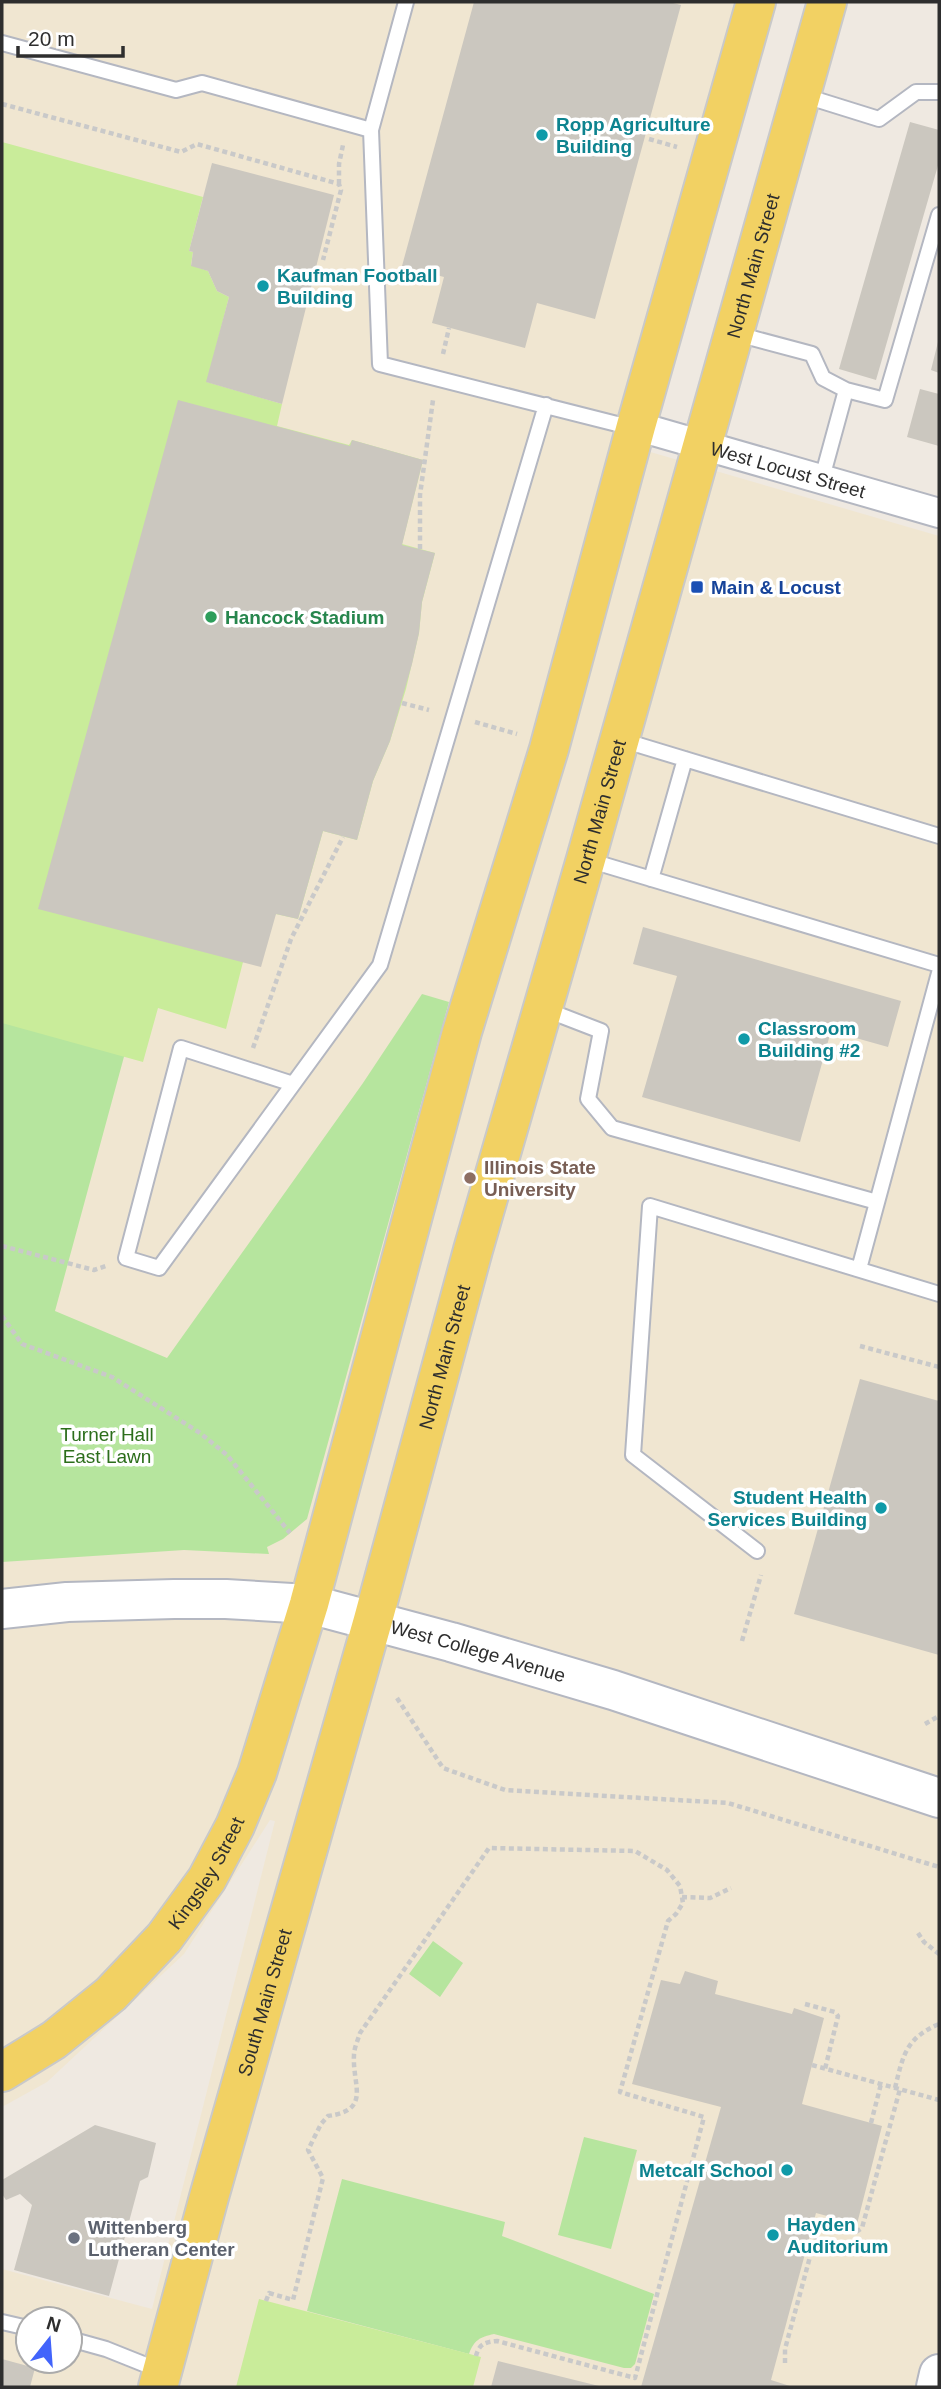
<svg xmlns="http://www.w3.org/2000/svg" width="941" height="2389" font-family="Helvetica,sans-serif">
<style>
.education{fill:#f0e6d1;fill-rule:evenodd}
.green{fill:#b6e59e}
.pitch{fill:#c9ec9a}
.building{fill:#cbc7bf}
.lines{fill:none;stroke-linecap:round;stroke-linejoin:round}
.lane-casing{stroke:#b4b7c1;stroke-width:18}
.street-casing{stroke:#b4b7c1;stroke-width:32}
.secondary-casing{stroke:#b4b7c1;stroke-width:42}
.primary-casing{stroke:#c9c9c9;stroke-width:42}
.path{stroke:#c9c9c9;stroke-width:4.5;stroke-dasharray:5 3.5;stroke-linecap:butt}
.lane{stroke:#fff;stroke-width:14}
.street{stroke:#fff;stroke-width:28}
.secondary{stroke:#fff;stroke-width:38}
.primary{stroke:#f2d163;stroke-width:38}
.culture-dot{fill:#0f9aa8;stroke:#fff;stroke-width:2.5}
.transit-dot{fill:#1a4fb4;stroke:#fff;stroke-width:2.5}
.leisure-dot{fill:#2e9e5b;stroke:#fff;stroke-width:2.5}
.education-dot{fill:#8d6e63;stroke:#fff;stroke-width:2.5}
.worship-dot{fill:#6b7280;stroke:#fff;stroke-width:2.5}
.labels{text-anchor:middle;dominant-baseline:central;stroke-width:7;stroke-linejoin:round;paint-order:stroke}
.culture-label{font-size:19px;font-weight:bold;fill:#0d838f;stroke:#fff;text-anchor:start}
.street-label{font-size:19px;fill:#2e2e2e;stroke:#fff}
.transit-label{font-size:19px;font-weight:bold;fill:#164399;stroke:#fff;text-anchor:start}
.leisure-label{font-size:19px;font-weight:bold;fill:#27864d;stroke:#fff;text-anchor:start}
.education-label{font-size:19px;font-weight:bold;fill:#785e54;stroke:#fff;text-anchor:start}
.park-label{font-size:19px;fill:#2c6e1b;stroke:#fff}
.worship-label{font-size:19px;font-weight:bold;fill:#5b616d;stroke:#fff;text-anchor:start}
</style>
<rect width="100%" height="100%" fill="#efe9e1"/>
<path class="education" d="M2 2H751L616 442 939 536V2387H2V2269L152 2309 275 1821 270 1820 184 1954 47 2082 2 2107ZM28 2319H70V2361H28Z"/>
<path class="green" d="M422 994 449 1002 307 1519 283 1539 267 1547 269 1554 184 1550 2 1562V1020L125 1053 55 1311 167 1358 363 1083Z
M433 1941 463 1963 440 1997 409 1974Z
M584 2137 637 2150 611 2249 558 2235Z
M342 2179 505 2222 502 2236 654 2294 635 2364 631 2368H624L494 2334C480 2337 474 2340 469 2354L307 2311Z"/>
<path class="pitch" d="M2 142 203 197 189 251 193 252 191 265 208 271 217 291 229 297 207 382 282 404 277 426 349 445 352 440 423 460 402 544 435 553 422 602 419 633 406 689 390 741 373 781 357 840 323 831 298 919 276 914 243 962 226 1029 158 1008 143 1062 2 1023Z
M259 2299 481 2357 473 2387H236Z"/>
<path class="building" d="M474 2H669L681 5 595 319 537 303 525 348 432 323 444 277 402 266Z
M910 122 939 130V162L876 380 839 369Z
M212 163 334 195 282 404 206 382 229 297 217 291 208 271 191 266 193 252 189 251Z
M938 342H939V373L931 370Z
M920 389 939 394V446L907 437Z
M178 400 350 446 352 440 423 460 402 545 435 553 422 602 419 633 412 664 390 741 373 781 357 840 323 831 298 919 276 914 261 967 38 909Z
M643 927 901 1001 888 1047 831 1031 800 1142 642 1097 677 976 633 964Z
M860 1379 939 1401V1655L794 1614Z
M685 1971 718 1981 715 1994 792 2014 794 2008 824 2018 802 2104 882 2126 857 2224 816 2213 771 2380 793 2387H641L721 2107 632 2084 661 1980 680 1984Z
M95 2125 156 2143 148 2177 140 2181 109 2296 14 2270 32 2205 20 2194 6 2200 2 2194V2180Z
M2 2359 35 2368 30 2387H2Z
M498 2361 599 2386V2387H491Z"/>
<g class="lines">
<g class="lane-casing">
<path id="lane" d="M406 2 371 130 380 364 617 424 635 426
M2 43 176 90 202 83 371 130
M802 95 879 119 916 92H939
M737 334 812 354 823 378 846 390 885 400 939 215
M822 478 846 390
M622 740 939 836
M588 860 939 965
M651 879 685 759
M544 1009 601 1031 588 1099 612 1128 877 1202
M293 1084 181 1048 126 1258 159 1268 380 965 546 405
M859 1269 939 973
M757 1551 633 1455 650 1206 939 1294
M2 2322 28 2328
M70 2339 106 2349 161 2371"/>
</g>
<g class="street-casing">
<g id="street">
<path id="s1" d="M636 426 939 513"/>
</g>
</g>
<g class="secondary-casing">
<g id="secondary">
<path id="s2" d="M2 1609 67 1602 174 1599H226L309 1604 451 1642 613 1690 939 1798"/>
<path d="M936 2387 939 2374"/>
</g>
</g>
<g class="primary-casing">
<g id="primary">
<path id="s3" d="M2 2072 54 2040 111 1994 164 1938 207 1879 235 1826 257 1773 309 1604 462 1032 549 749 636 426 756 2"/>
<path id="s4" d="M158 2387 209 2197 373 1620 473 1250 586 859 827 2"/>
</g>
</g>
<path class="path" d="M2 104 181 152 197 144 339 184 341 190 323 260
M649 139 677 147
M339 184V164L343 145
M443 354 449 328
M420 549V495L433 400
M402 703 429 710
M475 722 517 734
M253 1048 291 939 343 837
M2 1246 94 1270 106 1266
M2 1316 22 1344 112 1377 200 1433 227 1455 290 1533
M860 1346 939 1367
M742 1641 761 1575
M397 1698 443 1768 505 1790 728 1803 939 1867
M925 1724 939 1716
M682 1897 710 1898 731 1888
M918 1933 924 1942 939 1954
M805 2004 835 2012 838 2016 825 2069
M812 2065 939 2100
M895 2088C903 2055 906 2038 939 2024
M871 2123 881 2084
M266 2301 269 2293 293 2300 323 2178 308 2150 321 2124 328 2116C372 2110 352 2085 354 2055 354 2048 358 2040 360 2033L489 1848 635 1851 667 1870 680 1886 683 1903 676 1914 668 1921 620 2092 704 2117 635 2378 497 2341C485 2342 479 2344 476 2356
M785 2363V2349L817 2231 824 2225 856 2232 862 2228 900 2089"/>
<use href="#lane" class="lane"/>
<use href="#street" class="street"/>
<use href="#secondary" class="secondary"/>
<use href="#primary" class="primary"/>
</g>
<g class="culture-dot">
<circle cx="542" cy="135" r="7"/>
<circle cx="263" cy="286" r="7"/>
<circle cx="744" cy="1039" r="7"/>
<circle cx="881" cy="1508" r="7"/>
<circle cx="787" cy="2170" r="7"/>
<circle cx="773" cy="2235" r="7"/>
</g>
<rect class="transit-dot" x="690" y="580" width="14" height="14" rx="3.5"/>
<circle class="leisure-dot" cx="211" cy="617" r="7"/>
<circle class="education-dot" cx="470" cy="1178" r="7"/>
<circle class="worship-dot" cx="74" cy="2238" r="7"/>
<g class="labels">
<g class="culture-label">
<text x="556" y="124">Ropp Agriculture<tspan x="556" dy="22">Building</tspan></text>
<text x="277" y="275">Kaufman Football<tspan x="277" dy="22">Building</tspan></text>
<text x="758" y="1028">Classroom<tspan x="758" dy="22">Building #2</tspan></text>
<text x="867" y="1497" text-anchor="end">Student Health<tspan x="867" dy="22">Services Building</tspan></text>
<text x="773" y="2170" text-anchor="end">Metcalf School</text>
<text x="787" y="2224">Hayden<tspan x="787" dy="22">Auditorium</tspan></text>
</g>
<g class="street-label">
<text stroke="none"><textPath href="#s4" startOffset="2203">North Main Street</textPath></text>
<text stroke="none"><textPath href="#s1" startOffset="158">West Locust Street</textPath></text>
<text stroke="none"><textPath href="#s4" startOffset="1636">North Main Street</textPath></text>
<text stroke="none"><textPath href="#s4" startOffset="1069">North Main Street</textPath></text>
<text stroke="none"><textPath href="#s2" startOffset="483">West College Avenue</textPath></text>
<text stroke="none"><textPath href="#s3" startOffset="289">Kingsley Street</textPath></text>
<text stroke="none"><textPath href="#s4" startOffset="399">South Main Street</textPath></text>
</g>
<g class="transit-label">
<text x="711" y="587">Main &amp; Locust</text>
</g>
<g class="leisure-label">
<text x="225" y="617">Hancock Stadium</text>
</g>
<g class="education-label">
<text x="484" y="1167">Illinois State<tspan x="484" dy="22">University</tspan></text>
</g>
<g class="park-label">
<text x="107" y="1434">Turner Hall<tspan x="107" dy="22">East Lawn</tspan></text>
</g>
<g class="worship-label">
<text x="88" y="2227">Wittenberg<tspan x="88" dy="22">Lutheran Center</tspan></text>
</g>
</g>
<rect width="941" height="2389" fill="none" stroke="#2e2e2e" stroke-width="7"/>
<g transform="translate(49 2340) rotate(17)"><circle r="33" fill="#ffffff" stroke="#ababab" stroke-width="2"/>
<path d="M0-5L12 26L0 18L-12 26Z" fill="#4264fb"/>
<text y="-10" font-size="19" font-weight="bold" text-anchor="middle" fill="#2e2e2e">N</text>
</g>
<path d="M18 46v10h105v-10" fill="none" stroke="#2e2e2e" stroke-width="3.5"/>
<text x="28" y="46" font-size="21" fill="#2e2e2e" stroke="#ffffff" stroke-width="5" paint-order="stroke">20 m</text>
</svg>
